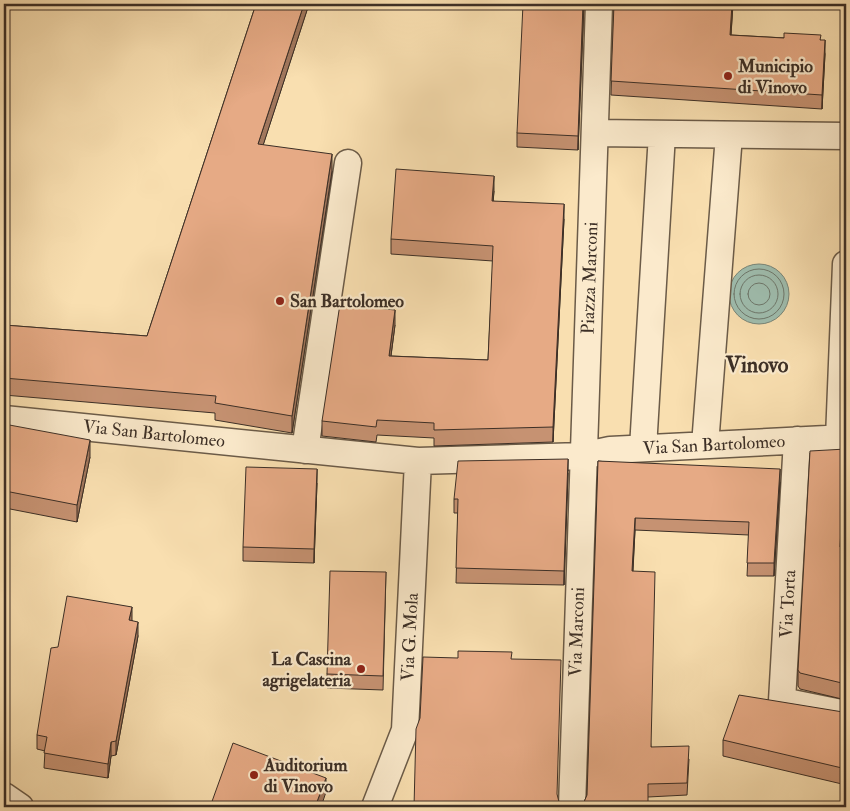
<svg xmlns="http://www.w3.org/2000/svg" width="850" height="811" font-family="'IM FELL Double Pica',serif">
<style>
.water{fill:#9ebcad;stroke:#778477}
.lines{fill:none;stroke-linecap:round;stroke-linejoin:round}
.shore{stroke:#6d766a;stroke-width:1}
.street-casing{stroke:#6b5b48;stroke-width:29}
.street{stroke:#fbeacc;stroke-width:26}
.wall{fill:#c69272;stroke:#3c2f26}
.shaded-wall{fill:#a1775d;stroke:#3c2f26}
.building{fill:#e6aa85;stroke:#3c2f26}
.poi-dot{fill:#8f2418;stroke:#fbeacc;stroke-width:2}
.labels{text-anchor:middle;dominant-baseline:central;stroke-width:4.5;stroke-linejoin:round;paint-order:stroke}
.poi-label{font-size:18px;font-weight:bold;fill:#3c2f26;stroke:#fbeacc;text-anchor:start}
.street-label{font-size:18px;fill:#3c2f26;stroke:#fbeacc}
.district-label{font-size:22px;font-weight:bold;fill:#3c2f26;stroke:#fbeacc}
</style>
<rect width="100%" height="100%" fill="#f9dfb0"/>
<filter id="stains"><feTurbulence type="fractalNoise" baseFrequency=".004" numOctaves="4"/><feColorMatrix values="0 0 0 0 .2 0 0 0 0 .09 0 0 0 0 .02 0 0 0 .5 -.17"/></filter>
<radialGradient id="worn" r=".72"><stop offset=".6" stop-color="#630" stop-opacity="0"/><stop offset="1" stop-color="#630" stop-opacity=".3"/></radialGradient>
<path class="water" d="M729 294a30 30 0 1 1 60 0a30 30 0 1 1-60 0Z"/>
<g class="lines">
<path class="shore" d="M734 294a25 25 0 1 1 50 0a25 25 0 1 1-50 0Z
M740 294a19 19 0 1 1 38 0a19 19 0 1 1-38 0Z
M748 294a11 11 0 1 1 22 0a11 11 0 1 1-22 0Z"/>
<g class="street-casing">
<path id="street" d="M595 133 846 136
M4 419 418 461 582 456 610 450 846 438
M839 438 846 264
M797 440 782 701 846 714
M705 445 729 135
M643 448 662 134
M305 450 348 163
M4 796 20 807
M375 807 405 730 418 461
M572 807 599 4"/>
</g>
<use href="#street" class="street"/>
</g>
<path class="wall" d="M256 4H309L263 145 332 171 292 433 215 420V413L4 395V325L147 336Z
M584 4 578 150 517 147V133Z
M614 4H733L731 35 821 40 825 54 822 109 611 95Z
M494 191 493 201 564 219 553 442 434 446V438L377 435 376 442 322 436V421L395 325 391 356 488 360 493 261 391 254V239Z
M4 424 90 457 77 522 5 508Z
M846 449V511H843L841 548H846V700L800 689 798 686V670Z
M598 461 780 482 774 576H747L749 535 635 530 633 571 651 747 689 759 687 795 648 797 584 802 587 795Z
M568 473 564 585 456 583 458 513H454V499Z
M317 483 314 563 243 561V547Z
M386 572 383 690 327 688V674Z
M132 620 138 636 116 755 111 756 108 778 44 768 45 751 37 749V735Z
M843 712H846V774L842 784 723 756V740Z"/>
<path class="shaded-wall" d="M304 4H309L258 161V144Z
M583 4H584L578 150V136Z
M732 4H733L730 48V35Z
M825 40V54L822 109V95Z
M332 154V171L292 433V416Z
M494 176V191L492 216V201Z
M564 204V219L553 442V427Z
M395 310V325L389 370V356Z
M90 440V457L77 522V505Z
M568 459V473L564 585V571Z
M317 469V483L314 563V549Z
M780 469V482L774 576V563Z
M5 491V508L4 518V502Z
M843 494V511L840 564V547Z
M635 518V530L632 584V571Z
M132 607V622L129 620Z
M138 622V636L116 755V741Z
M111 742V756L108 778V764Z
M846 758V774L842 784V768Z
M326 778V792L321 807H315Z"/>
<path class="building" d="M256 4H304L258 144 332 154 292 416 215 403 216 396 4 378V325L147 336Z
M523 4H583L578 136 517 133Z
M614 4H732L730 35 784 38V33L821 35 820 40H825L822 95 611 81Z
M396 169 494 176 492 201 564 204 553 427 434 430V423L377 420 376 427 322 421 340 304 395 310 389 356 488 360 493 246 391 239Z
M4 424 90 440 77 505 5 491 4 502Z
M846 449V494H843L840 547 846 548V684L800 673 798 670 810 451Z
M568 459 564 571 456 568 458 499H454L458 461Z
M598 461 780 469 774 563H747L749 522 635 518 632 571 655 572 651 747 689 746 687 783 648 784V807H579L584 802 587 795Z
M246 467 317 469 314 549 243 547Z
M330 571 386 572 383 676 327 674Z
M67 596 132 607 129 620 138 622 116 741 111 742 108 764 44 753 47 737 37 735 51 648 58 647Z
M458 651 512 652 511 659 561 660 557 794 559 802 565 807H414L416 729 420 718 423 657 458 658Z
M739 695 843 712H846V758L842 768 723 740Z
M233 743 326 778 315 807H210Z"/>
<g class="poi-dot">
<circle cx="728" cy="76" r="5"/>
<circle cx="280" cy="301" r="5"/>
<circle cx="361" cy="669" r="5"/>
<circle cx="254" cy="775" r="5"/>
</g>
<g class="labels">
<g class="poi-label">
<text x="738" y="66">Municipio<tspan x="738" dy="21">di Vinovo</tspan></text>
<text x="290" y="301">San Bartolomeo</text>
<text x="351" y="659" text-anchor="end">La Cascina<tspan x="351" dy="21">agrigelateria</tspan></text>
<text x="264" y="765">Auditorium<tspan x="264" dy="21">di Vinovo</tspan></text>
</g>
<g class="street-label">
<text transform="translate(590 278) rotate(-88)">Piazza Marconi</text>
<text transform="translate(154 434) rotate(6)">Via San Bartolomeo</text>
<text transform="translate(714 445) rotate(-3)">Via San Bartolomeo</text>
<text transform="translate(788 604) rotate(-87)">Via Torta</text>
<text transform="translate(577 632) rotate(-88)">Via Marconi</text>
<text transform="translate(410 637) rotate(-87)">Via G. Mola</text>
</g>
<g class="district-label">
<text x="757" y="365">Vinovo</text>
</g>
</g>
<rect width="850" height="811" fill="none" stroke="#f9dfb0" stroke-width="20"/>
<rect x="5" y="5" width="840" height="801" fill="none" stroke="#3c2f26" stroke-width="2.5"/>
<rect x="10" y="10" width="830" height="791" fill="none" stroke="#3c2f26"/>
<rect width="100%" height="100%" filter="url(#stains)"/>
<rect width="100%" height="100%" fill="url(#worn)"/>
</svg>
